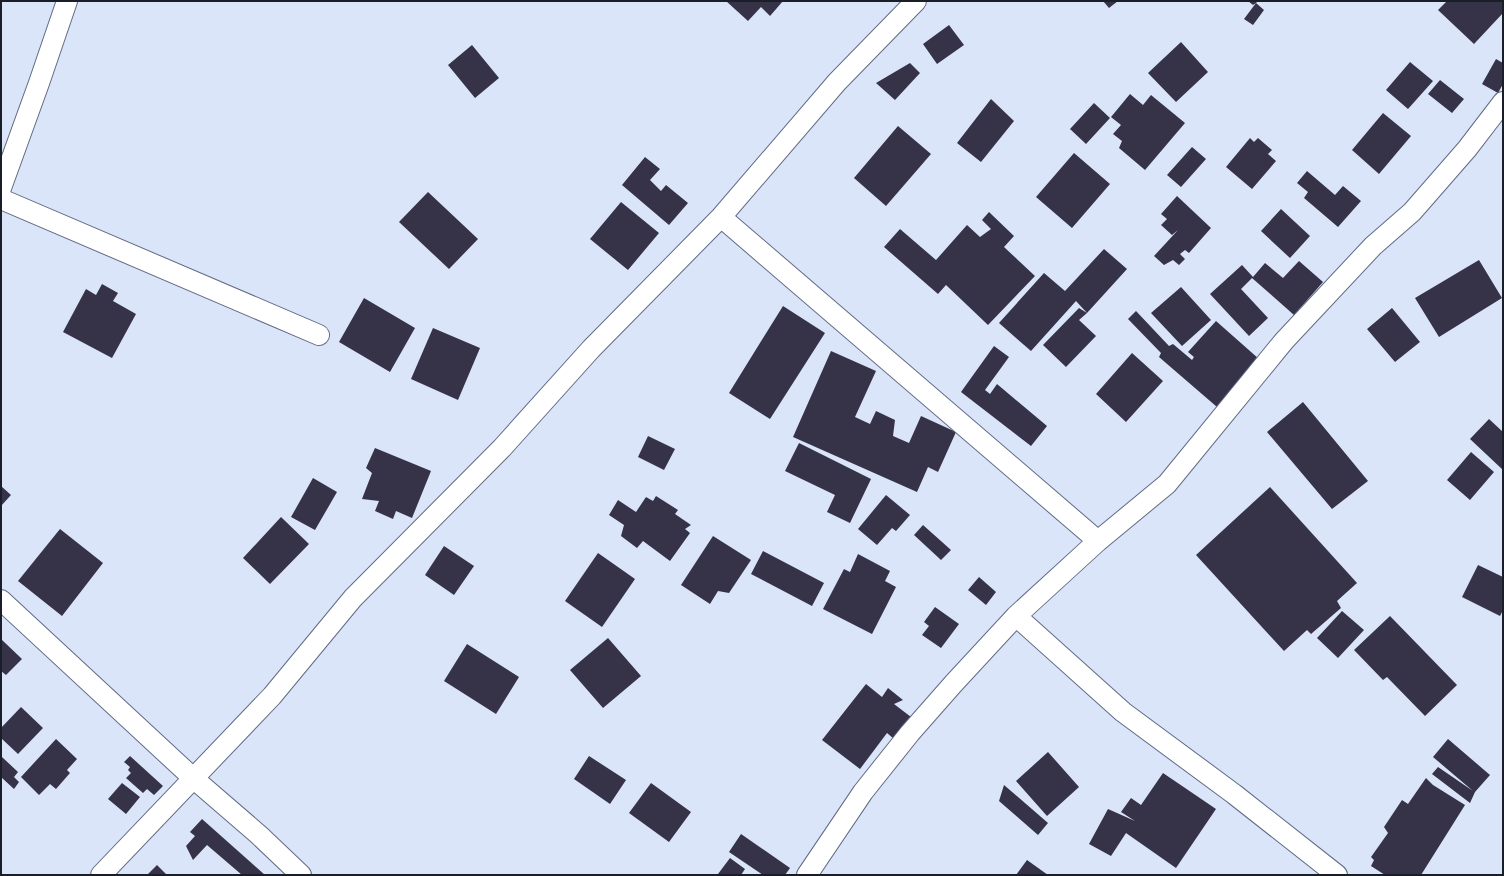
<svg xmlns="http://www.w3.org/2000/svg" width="1504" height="876" font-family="'PT Serif',serif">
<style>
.building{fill:#363248}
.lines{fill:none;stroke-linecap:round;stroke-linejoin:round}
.minor-casing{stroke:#606b83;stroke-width:22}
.minor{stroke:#fff;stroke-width:20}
</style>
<rect width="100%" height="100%" fill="#dae5fa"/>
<path class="building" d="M726 1H783L770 16 761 7 748 21Z
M1103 1H1118L1109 8Z
M1248 1H1258L1256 3 1264 10 1253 25 1244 19 1256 3 1253 5Z
M1447 1H1503V13L1474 44 1438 10Z
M949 25 964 45 937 64 923 44Z
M1181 42 1208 72 1176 102 1148 73Z
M472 45 499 78 475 98 448 65Z
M1496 59 1503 63V84L1498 93 1482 84Z
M1410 62 1433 81 1408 109 1386 90Z
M910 63 920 73 895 100 876 83Z
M1440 80 1464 99 1452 113 1428 94Z
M1130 94 1143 105 1151 95 1185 123 1145 170 1119 148 1122 141 1113 134 1121 125 1111 117Z
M991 99 1014 121 981 162 957 143Z
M1094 103 1110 118 1086 144 1070 129Z
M1383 113 1411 136 1379 174 1352 150Z
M898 126 931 154 886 206 854 178Z
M1250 138 1254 142 1258 138 1272 150 1268 154 1276 161 1252 189 1226 167Z
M1192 147 1206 159 1181 187 1167 175Z
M1074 153 1110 184 1072 228 1036 197Z
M645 157 660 169 650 180 661 191 666 185 688 203 669 225 622 185Z
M1307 171 1335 195 1343 186 1361 201 1338 227 1304 198 1308 192 1297 183Z
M428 192 478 239 449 269 399 222Z
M1177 196 1211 228 1189 253 1185 250 1180 254 1185 259 1179 265 1173 260 1164 265 1154 256 1178 230 1172 235 1161 225 1167 219 1161 214Z
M621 202 659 233 628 270 590 239Z
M1281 209 1310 236 1290 258 1261 231Z
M989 212 1014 236 1004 247 1035 276 988 325 946 285 938 294 884 247 900 229 936 260 967 225 980 237 991 229 982 220Z
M1104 249 1127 269 1087 313 1076 301 1031 351 999 323 1044 273 1065 291Z
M1479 260 1502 298 1439 337 1415 298Z
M1299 261 1323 282 1294 315 1252 278 1241 289 1268 318 1249 336 1210 294 1242 265 1253 277 1265 263 1283 278Z
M102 284 118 293 113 301 136 314 112 358 63 332 86 289 96 295Z
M1181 287 1211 320 1182 346 1151 313Z
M364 298 415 328 390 372 339 342Z
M783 306 825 333 770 419 729 393Z
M1079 308 1087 313 1079 320 1096 336 1066 367 1043 345Z
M1392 308 1420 342 1395 362 1367 329Z
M1136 311 1169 346 1173 344 1192 360 1194 357 1188 352 1216 321 1259 359 1217 407 1159 357 1161 353 1128 319Z
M433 328 480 348 458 400 411 379Z
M994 346 1009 357 985 390 990 394 997 384 1047 426 1031 446 961 392Z
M831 351 876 371 855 417 870 424 876 411 895 420 893 436 909 443 921 416 956 432 938 472 928 467 917 492 793 437Z
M1132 353 1163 381 1126 422 1096 394Z
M1303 402 1368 481 1332 509 1267 432Z
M1489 419 1503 432V470L1470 439Z
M648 436 675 449 664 470 638 457Z
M799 443 871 479 850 523 827 512 835 495 785 471Z
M375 448 431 471 412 518 396 511 393 519 375 511 379 501 362 499 372 473 366 468Z
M1471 452 1494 472 1470 500 1447 480Z
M313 478 337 492 315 530 291 517Z
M1 486 11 495 1 506Z
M1270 487 1357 583 1337 601 1341 608 1311 634 1307 630 1284 651 1196 555Z
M886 495 910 515 896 531 892 528 877 545 858 529Z
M656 496 678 510 675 514 691 525 685 529 690 533 670 561 643 541 637 548 621 536 624 525 609 515 618 500 636 512 646 497 653 501Z
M281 517 309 544 270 584 243 558Z
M923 525 951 550 941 560 914 535Z
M60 529 103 563 62 616 18 581Z
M713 536 751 560 729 593 718 591 710 604 681 585Z
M444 546 474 566 454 595 425 575Z
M763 551 824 583 812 606 751 574Z
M598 553 635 579 602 627 565 601Z
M858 554 890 571 885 581 896 587 872 634 823 609 844 569 850 572Z
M1478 565 1503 577V610L1500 616 1462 597Z
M979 577 996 592 986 605 968 590Z
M935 607 959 624 941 648 922 635 929 626 924 622Z
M1342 611 1364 630 1338 658 1317 638Z
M1390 616 1457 685 1425 716 1387 677 1383 680 1354 650Z
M608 638 641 676 603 708 570 670Z
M1 639 22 659 6 675 1 671Z
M467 644 519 677 496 714 444 681Z
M866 684 882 697 888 688 903 700 894 704 911 717 894 739 887 733 860 769 822 740Z
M21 707 43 728 18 754 1 738V728Z
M56 739 77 759 67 770 70 773 56 789 50 784 39 795 21 777Z
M1448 739 1490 775 1475 792 1470 803 1432 774 1438 767 1473 791 1433 757Z
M1048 752 1079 787 1047 816 1016 781Z
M130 756 163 786 154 795 147 789 143 793 126 778 131 773 128 770 130 767 124 762Z
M589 756 626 780 610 804 574 779Z
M2 757 18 772 14 777 19 782 14 789 1 777Z
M1163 773 1216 809 1176 868 1126 833 1111 856 1089 844 1108 809 1135 821 1121 812 1131 798 1141 805Z
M1426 778 1433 785 1465 805 1421 875H1385L1371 866 1374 860 1371 857 1388 833 1384 827 1402 800 1408 804Z
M122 783 140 797 126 814 108 799Z
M651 783 691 812 669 842 629 813Z
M1004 785 1048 823 1038 835 999 801Z
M202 819 265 875H242L207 845 193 860 186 846 195 836 190 832Z
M741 834 790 868 785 875H763L729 852Z
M730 858 745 869 741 875 718 874Z
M1027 860 1048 875H1016Z
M157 865 167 875H147Z"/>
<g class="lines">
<g class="minor-casing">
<path id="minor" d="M1 188 39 83 67 1
M1 199 319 335
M721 217 1098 541
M1 600 193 778 259 835 301 875
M1016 616 1123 712 1234 794 1337 875
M101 875 272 696 353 598 502 448 591 349 721 217 837 82 916 1
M807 875 863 792 910 733 954 683 1016 616 1098 541 1167 484 1284 341 1373 246 1412 212 1467 149 1503 102"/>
</g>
<use href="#minor" class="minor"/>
</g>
<rect width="1504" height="876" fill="none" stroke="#1a1e28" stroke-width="4"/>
</svg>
